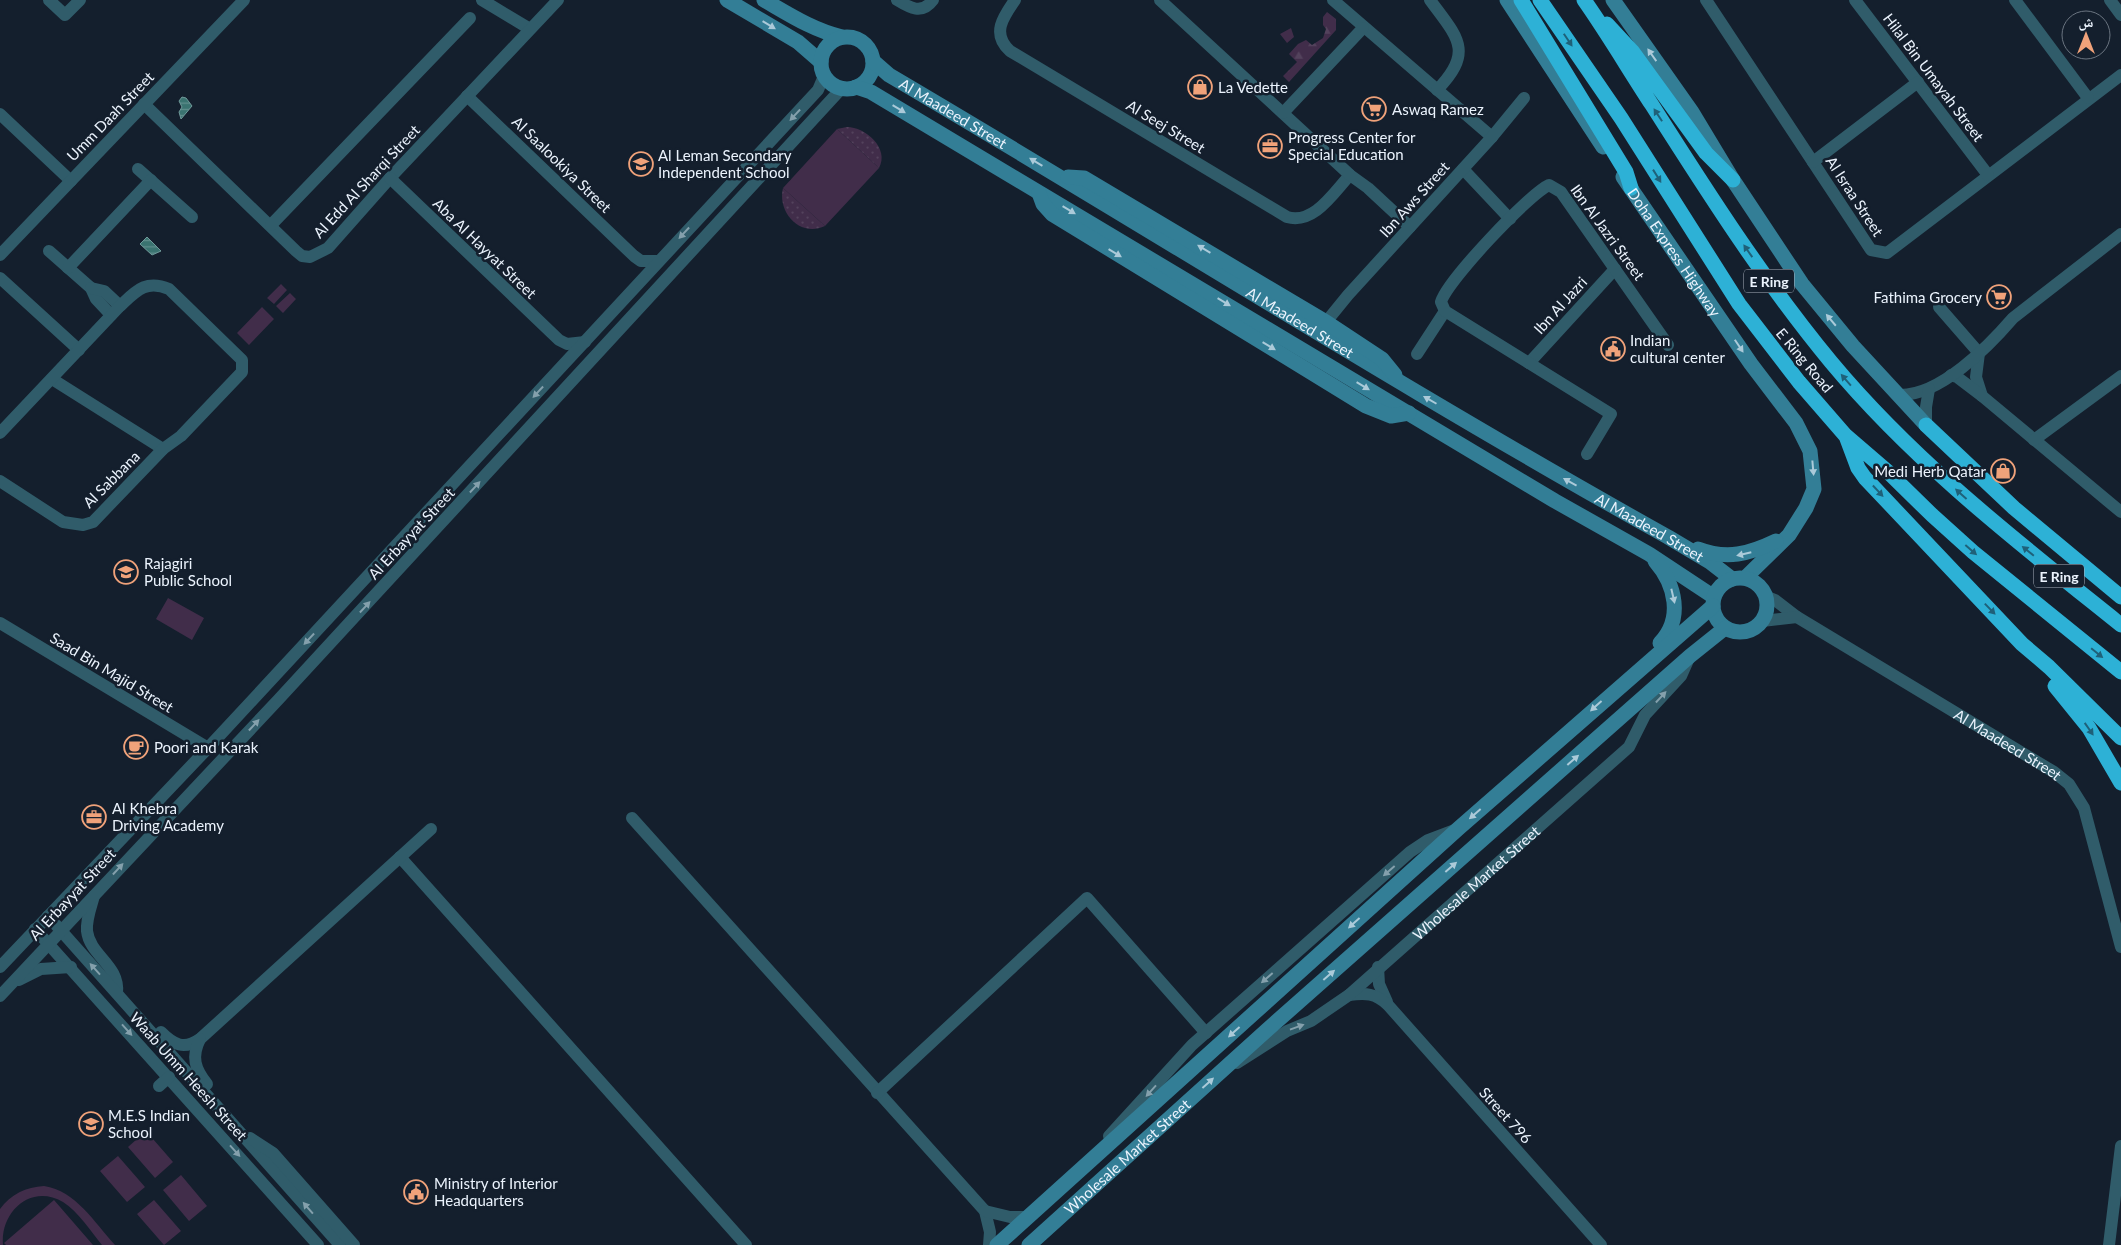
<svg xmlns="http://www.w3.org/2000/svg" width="2121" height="1245" font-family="Lato,'Noto Naskh Arabic',sans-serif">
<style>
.grass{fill:url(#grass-dots)}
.forest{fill:url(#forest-firs)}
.green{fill:#412d4a}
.water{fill:url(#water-rules);stroke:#6f999a}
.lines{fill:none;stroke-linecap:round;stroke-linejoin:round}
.street{stroke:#305c6a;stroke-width:12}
.secondary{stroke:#337e96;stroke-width:15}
.highway{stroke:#2db1d6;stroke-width:15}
.oneway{fill:#abcad9}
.oneway2{fill:#1f6179}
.oneway3{fill:#84a0ac}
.labels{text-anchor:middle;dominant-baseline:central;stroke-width:5;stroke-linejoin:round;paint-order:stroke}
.shield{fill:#141f2d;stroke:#aab3bf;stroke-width:1}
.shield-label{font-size:14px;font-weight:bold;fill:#ebf3fd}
.street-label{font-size:15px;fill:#ebf3fd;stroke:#141f2d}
.poi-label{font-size:15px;fill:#ebf3fd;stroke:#141f2d;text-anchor:start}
</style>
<defs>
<pattern id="grass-dots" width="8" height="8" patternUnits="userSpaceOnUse" patternTransform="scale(1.25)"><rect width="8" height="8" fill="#412d4a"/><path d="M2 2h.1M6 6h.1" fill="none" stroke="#53425c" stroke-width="1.8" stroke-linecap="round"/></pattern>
<pattern id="forest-firs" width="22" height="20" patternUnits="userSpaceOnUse" patternTransform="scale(1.25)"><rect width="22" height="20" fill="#412d4a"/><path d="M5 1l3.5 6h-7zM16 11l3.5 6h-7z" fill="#53425c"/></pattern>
<pattern id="water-rules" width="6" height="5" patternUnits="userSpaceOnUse" patternTransform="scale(1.25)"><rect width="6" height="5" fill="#3a7370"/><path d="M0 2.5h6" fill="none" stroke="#608e8c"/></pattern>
</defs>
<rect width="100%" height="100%" fill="#141f2d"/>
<path class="grass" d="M847 127C865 127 890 148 879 168L837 129Z
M783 188 825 226C800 238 777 212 783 188Z"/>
<path class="forest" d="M1327 12 1336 19V30L1289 82 1283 76 1297 62 1289 54 1298 44 1306 40 1312 45 1323 38 1326 29 1323 25V17Z"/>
<path class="green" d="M1291 28 1294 37 1287 43 1280 34Z
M837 129 879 168 825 226 783 188Z
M281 284 287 290 274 304 267 298Z
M290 293 296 299 283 313 276 306Z
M262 307 274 319 249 345 237 333Z
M168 598 204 618 192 640 156 619Z
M146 1131 173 1162 155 1178 128 1147Z
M118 1156 145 1187 127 1202 100 1171Z
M181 1175 207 1206 189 1221 163 1190Z
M44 1186C76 1191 94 1222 115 1245H102C91 1232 78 1211 63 1202 31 1183 0 1212 3 1245H0V1209C11 1194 26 1187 44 1186Z
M54 1200 93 1245H6L4 1243Z
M154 1200 181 1231 164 1245 137 1214Z"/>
<path class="water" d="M182 97 186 98 192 106 181 119 179 112 182 107 179 101Z
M147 237 161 251 152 255 140 244Z"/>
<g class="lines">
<g class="street">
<path d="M49 0 65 15 80 0"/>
<path d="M482 0 530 29"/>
<path d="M897 0C910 8 922 15 933 0"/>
<path d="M1015 0C1003 17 991 34 1010 51L1287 217C1314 225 1334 192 1350 175"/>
<path d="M1160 0 1350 175 1368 188 1410 227"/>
<path d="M1333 0 1492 137"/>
<path d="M1430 0C1457 37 1475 51 1437 90"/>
<path d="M1706 0 1871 250 1887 253 2121 75"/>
<path d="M1855 0 1988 175"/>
<path d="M2015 0 2088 98"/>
<path d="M2110 0 2121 15"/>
<path d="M467 96 634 256 641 261H658"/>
<path d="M144 104 296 251 302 256 310 257 328 248 390 178 558 0"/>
<path d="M1283 113 1363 28"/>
<path d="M0 114 71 181"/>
<path d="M1813 162 1918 82"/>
<path d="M138 169 192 217"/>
<path d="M1463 169 1510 219"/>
<path d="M390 178 559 340 567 344 585 342"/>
<path d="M271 225 470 18"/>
<path d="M49 251 91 288 96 299 111 315"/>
<path d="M0 255 244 0"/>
<path d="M68 268 151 180"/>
<path d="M0 278 79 350"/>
<path d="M91 288 104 291 120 306"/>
<path d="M1939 307 1979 353 1976 377 1982 396"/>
<path d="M1326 322 1348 295 1492 137 1524 98"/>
<path d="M1417 354 1445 311"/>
<path d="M1529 363 1615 269"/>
<path d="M1951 375 1957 377 1982 396 2121 512"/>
<path d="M52 379 163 449"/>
<path d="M1899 395C1940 396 1988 347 2013 318L2121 234"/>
<path d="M1926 425V407L1929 389"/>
<path d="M0 433 120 306C136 291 146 279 169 289L242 360V372L181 436 163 449 93 522 83 525 63 522 0 481"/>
<path d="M2034 440 2121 376"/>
<path d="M1587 454 1611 414 1445 311 1441 302C1447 281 1529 194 1549 185L1561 192 1668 345"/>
<path id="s1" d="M1765 596 1775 600 1797 617 2054 772 2069 784 2084 808 2121 947"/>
<path d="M1762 621 1797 617"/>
<path d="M0 623 208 748"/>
<path d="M632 818 985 1211 990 1232 989 1245"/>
<path d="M400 857 746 1245"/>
<path d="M94 896C91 907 86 919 87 931 90 956 120 965 117 993"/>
<path d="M48 916 340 1245"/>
<path d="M35 929 318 1245"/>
<path d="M0 967 208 748 818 90 824 76"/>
<path d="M1378 967 1379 984 1387 1002"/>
<path d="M19 980 41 969 71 967"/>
<path d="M1349 995C1366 993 1375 993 1388 1005L1601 1245"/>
<path d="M0 996 278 700 842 88"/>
<path d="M161 1032C174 1045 184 1050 200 1039L431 829"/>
<path d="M200 1039C191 1057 195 1069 207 1084"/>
<path id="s2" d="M1237 1063 1287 1031 1311 1021 1349 995 1629 747 1645 715 1681 676 1689 658"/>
<path d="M159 1086 169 1077"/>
<path d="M877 1093 1087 898 1206 1033"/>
<path d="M1109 1136 1192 1045 1410 852 1428 840 1457 829"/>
<path d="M250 1138 273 1153 354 1245"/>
<path d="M985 1211 1010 1217H1027"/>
<path d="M2109 1245 2121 1146"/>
</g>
<g class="secondary">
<path d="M727 0 798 42 821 62"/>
<path d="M764 0C790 15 813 30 842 37"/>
<path d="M1507 0 1603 147"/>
<path d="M1613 0 1692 112 1733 180 1802 284 1853 346 1926 425"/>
<circle cx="847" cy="63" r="26"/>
<path id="s3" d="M873 61 889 75C1149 228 1404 390 1668 537L1710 562 1732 579"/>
<path d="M856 87 871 92 1555 501 1649 554 1714 597"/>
<path d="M1068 177 1084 178 1326 322 1382 359 1395 375"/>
<path id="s4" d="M1623 177 1751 364 1796 423 1810 451 1814 489 1806 508 1789 535 1745 578"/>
<path d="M1039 193 1043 204 1052 214 1366 406 1391 416 1409 413"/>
<path d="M1698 549C1727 560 1749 554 1776 541"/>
<path d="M1655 561C1676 585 1683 619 1660 643"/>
<circle cx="1740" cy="605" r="27"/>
<path d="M997 1245 1459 828 1713 606"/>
<path id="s5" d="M1029 1245 1267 1030 1690 656 1725 628"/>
</g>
<path class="highway" d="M1521 0 1626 172 1631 188
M1540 0 1621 118 1739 304 1799 382 1845 435 1888 472 1932 515 1973 552 2121 672
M1584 0C1608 34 1629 70 1652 105 1708 193 1764 281 1831 362 1915 463 2019 543 2121 625
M1607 24 1632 51 1706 153 1733 180
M1926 425 2014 508 2121 597
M1846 436 1858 468 1865 478 2022 644 2049 667 2121 738
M2055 686 2089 728 2121 783"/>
</g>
<defs><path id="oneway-solid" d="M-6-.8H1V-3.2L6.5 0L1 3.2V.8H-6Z" transform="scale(1.25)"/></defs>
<g class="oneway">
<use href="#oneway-solid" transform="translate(769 25) rotate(31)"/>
<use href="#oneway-solid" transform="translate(1652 55) rotate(-125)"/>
<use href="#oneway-solid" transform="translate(899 109) rotate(31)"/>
<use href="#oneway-solid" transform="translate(1036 162) rotate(-149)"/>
<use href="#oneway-solid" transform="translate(1069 210) rotate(31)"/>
<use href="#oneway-solid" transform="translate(1204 249) rotate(-149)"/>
<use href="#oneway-solid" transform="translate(1115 253) rotate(31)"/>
<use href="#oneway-solid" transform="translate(1224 302) rotate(31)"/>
<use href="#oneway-solid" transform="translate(1831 320) rotate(-130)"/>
<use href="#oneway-solid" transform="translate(1269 346) rotate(31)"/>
<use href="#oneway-solid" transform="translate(1739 346) rotate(56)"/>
<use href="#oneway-solid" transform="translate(1363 386) rotate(31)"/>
<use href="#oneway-solid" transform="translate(1430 400) rotate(-150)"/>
<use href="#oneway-solid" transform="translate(1813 468) rotate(85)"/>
<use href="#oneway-solid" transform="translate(1570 482) rotate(-151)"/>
<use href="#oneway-solid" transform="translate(1744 554) rotate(167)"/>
<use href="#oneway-solid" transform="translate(1673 596) rotate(77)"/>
<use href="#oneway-solid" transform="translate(1596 706) rotate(138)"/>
<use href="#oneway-solid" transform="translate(1573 760) rotate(-41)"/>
<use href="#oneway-solid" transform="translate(1475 814) rotate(139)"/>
<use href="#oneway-solid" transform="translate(1451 867) rotate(-41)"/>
<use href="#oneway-solid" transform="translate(1354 923) rotate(138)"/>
<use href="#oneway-solid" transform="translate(1329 975) rotate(-41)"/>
<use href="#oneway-solid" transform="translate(1234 1032) rotate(138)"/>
<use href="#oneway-solid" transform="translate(1208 1083) rotate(-42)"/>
</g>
<g class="oneway2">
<use href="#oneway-solid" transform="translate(1568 40) rotate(56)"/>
<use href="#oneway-solid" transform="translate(1658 115) rotate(-123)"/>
<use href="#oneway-solid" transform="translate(1657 176) rotate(58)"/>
<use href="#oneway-solid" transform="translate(1748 251) rotate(-125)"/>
<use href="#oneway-solid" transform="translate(1846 380) rotate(-131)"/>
<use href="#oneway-solid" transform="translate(1878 491) rotate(47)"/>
<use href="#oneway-solid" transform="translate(1961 494) rotate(-138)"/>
<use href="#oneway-solid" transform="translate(1971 550) rotate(41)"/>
<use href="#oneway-solid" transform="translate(2028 551) rotate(-141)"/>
<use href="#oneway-solid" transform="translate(1990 609) rotate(46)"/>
<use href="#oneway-solid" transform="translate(2097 653) rotate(39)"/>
<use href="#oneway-solid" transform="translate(2089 729) rotate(55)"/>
</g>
<g class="oneway3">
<use href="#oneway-solid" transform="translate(795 115) rotate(133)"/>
<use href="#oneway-solid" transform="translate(684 233) rotate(133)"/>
<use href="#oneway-solid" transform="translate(538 392) rotate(133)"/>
<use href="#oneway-solid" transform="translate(475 487) rotate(-47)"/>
<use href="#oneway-solid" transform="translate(365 607) rotate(-47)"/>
<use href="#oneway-solid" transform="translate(309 639) rotate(133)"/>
<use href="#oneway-solid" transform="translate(1661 697) rotate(-47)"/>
<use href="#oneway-solid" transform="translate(254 725) rotate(-47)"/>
<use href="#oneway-solid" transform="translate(118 869) rotate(-47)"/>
<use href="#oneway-solid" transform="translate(1389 871) rotate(139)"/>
<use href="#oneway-solid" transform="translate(95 969) rotate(-132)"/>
<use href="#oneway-solid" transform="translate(1267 978) rotate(139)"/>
<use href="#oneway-solid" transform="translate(1297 1027) rotate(-20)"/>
<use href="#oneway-solid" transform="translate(127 1030) rotate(48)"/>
<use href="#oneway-solid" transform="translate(1151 1091) rotate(132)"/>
<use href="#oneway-solid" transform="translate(235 1151) rotate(48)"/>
<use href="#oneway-solid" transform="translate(308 1208) rotate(-131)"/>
</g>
<defs>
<g id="shop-ring" transform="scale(1.25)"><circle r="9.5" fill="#141f2d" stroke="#f0a27a" stroke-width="1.5"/><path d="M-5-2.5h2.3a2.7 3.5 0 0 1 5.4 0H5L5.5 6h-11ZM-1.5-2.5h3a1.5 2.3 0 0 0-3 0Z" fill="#f0a27a"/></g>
<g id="supermarket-ring" transform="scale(1.25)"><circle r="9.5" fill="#141f2d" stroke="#f0a27a" stroke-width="1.5"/><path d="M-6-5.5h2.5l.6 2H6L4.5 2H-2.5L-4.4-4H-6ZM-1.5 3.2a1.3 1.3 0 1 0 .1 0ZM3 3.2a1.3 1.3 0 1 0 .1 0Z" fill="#f0a27a"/></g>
<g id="office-ring" transform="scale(1.25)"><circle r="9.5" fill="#141f2d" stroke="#f0a27a" stroke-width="1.5"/><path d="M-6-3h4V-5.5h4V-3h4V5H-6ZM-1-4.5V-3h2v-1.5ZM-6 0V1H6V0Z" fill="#f0a27a"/></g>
<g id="school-ring" transform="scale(1.25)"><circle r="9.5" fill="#141f2d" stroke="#f0a27a" stroke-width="1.5"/><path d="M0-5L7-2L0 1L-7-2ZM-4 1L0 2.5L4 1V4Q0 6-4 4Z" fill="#f0a27a"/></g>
<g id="civic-ring" transform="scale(1.25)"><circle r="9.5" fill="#141f2d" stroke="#f0a27a" stroke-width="1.5"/><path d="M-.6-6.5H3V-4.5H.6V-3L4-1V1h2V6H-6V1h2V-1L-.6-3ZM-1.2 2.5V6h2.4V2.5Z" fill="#f0a27a"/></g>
<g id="cafe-ring" transform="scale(1.25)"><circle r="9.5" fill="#141f2d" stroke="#f0a27a" stroke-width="1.5"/><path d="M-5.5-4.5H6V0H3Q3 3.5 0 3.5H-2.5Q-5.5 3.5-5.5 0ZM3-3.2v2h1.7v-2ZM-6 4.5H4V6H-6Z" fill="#f0a27a"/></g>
</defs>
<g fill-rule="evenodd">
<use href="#shop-ring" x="1200" y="87"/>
<use href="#supermarket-ring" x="1374" y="109"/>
<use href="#office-ring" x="1270" y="146"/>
<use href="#school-ring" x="641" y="164"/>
<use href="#supermarket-ring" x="1999" y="297"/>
<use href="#civic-ring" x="1613" y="349"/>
<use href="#shop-ring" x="2003" y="471"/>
<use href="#school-ring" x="126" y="572"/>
<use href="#cafe-ring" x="136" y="747"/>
<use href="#office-ring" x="94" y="817"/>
<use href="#school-ring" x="91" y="1124"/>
<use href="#civic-ring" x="416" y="1192"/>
</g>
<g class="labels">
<g class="shield">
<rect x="1744" y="269.5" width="50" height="23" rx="4"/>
<rect x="2034" y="564.5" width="50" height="23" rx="4"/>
</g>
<g class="shield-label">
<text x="1769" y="281">E Ring</text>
<text x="2059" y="576">E Ring</text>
</g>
<g class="street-label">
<text transform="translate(1934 77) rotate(53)">Hilal Bin Umayah Street</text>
<text stroke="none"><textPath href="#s3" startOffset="96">Al Maadeed Street</textPath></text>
<text transform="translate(110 116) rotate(-46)">Umm Daah Street</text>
<text transform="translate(1166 126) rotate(31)">Al Seej Street</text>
<text transform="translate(562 164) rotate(44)">Al Saalookiya Street</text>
<text transform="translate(366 181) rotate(-47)">Al Edd Al Sharqi Street</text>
<text transform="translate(1855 196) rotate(57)">Al Israa Street</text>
<text transform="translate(1414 199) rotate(-48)">Ibn Aws Street</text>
<text transform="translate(1608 232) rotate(54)">Ibn Al Jazri Street</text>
<text transform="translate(485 248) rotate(44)">Aba Al Hayyat Street</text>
<text stroke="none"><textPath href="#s4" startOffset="91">Doha Express Highway</textPath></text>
<text transform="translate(1560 305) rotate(-48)">Ibn Al Jazri</text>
<text stroke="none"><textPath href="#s3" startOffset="501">Al Maadeed Street</textPath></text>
<text transform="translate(1805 360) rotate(50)">E Ring Road</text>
<text transform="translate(111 479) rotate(-45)">Al Sabbana</text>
<text stroke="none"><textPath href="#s3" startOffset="906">Al Maadeed Street</textPath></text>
<text transform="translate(411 533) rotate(-47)">Al Erbayyat Street</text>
<text transform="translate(112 672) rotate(31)">Saad Bin Majid Street</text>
<text stroke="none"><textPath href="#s1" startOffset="285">Al Maadeed Street</textPath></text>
<text stroke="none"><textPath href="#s2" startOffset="301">Wholesale Market Street</textPath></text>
<text transform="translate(72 894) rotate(-47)">Al Erbayyat Street</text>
<text transform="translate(189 1076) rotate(48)">Waab Umm Heesh Street</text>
<text transform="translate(1506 1115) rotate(48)">Street 796</text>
<text stroke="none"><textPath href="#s5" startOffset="132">Wholesale Market Street</textPath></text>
</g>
<g class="poi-label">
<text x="1218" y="87">La Vedette</text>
<text x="1392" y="109">Aswaq Ramez</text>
<text x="1288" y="137">Progress Center for<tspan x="1288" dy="17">Special Education</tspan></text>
<text x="658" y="155">Al Leman Secondary<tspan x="658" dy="17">Independent School</tspan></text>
<text x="1982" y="297" text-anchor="end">Fathima Grocery</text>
<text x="1630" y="340">Indian<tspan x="1630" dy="17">cultural center</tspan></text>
<text x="1986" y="471" text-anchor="end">Medi Herb Qatar</text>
<text x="144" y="563">Rajagiri<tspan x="144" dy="17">Public School</tspan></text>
<text x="154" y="747">Poori and Karak</text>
<text x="112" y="808">Al Khebra<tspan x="112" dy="17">Driving Academy</tspan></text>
<text x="108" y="1115">M.E.S Indian<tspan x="108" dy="17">School</tspan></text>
<text x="434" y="1183">Ministry of Interior<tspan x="434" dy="17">Headquarters</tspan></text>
</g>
</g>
<g transform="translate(2086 35)"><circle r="24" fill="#141f2d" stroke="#6a7480"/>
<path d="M0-4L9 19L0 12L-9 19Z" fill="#f0a27a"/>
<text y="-8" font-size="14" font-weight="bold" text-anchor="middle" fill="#ebf3fd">ش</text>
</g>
</svg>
